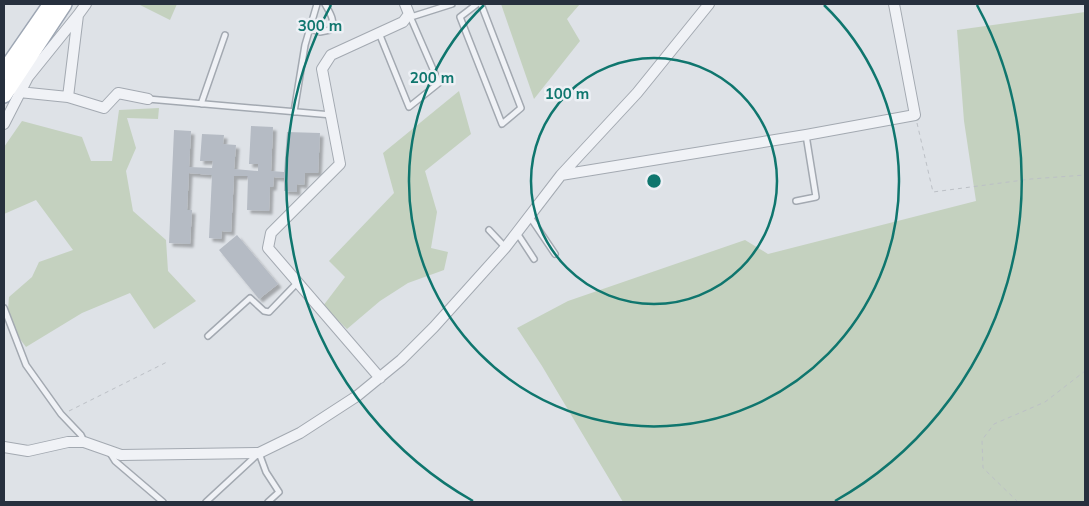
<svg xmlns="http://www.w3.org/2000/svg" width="1089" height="506" font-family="Mulish,sans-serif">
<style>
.green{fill:#c4d1bf}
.building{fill:#b5bbc4;filter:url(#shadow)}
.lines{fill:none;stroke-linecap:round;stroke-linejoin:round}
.service-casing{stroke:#a3a9b1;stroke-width:8}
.minor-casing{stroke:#a3a9b1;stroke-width:12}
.primary-casing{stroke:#9da6b3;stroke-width:18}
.path{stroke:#bcc0c6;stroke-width:1;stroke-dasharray:4 4;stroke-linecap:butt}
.service{stroke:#f0f2f6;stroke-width:5}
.minor{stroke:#f0f2f6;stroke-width:10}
.primary{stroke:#fff;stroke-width:15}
.ring{fill:none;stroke:#0f766e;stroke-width:2.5}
.centre{fill:#0f766e;stroke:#edf0f5;stroke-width:2.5}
.ring-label{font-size:15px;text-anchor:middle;font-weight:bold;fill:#0f766e;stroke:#edf0f5;stroke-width:5;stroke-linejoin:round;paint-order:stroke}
</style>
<defs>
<filter id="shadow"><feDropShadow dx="3.5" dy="3.5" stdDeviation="1" flood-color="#0004"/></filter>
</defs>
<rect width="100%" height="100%" fill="#dee2e7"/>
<path class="green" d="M138 4H177L170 20Z
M501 4H580L567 19 580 41 534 99Z
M1085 12V502H623L542 366 517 328 568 301 745 240 768 254 976 201 964 121 957 30Z
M459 91 471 134 425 171 437 212 431 248 448 252 444 270 408 283 380 301 347 329 323 306 345 277 329 261 394 193 383 153Z
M159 108 158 119 127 118 136 148 126 171 133 211 166 240 168 271 196 301 154 329 130 293 82 313 26 347 7 322 9 297 32 277 39 262 73 250 36 200 4 214V147L22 121 82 137 91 161H112L119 110Z"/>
<path class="building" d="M251 126 273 127 271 171 284 172 287 132 320 133 318 173H305L304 185 297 184V192L284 191V178L274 177 273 187H270L269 211 247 210 248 176H234L231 232 222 231 221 239 209 238 212 175 189 173 187 210H192L190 244 169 243 174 130 191 131 189 167 212 168 213 161H200L202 134 224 135 223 144 236 145 234 169 258 171V164H249Z
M237 235 278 284 259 299 219 250Z"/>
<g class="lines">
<g class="service-casing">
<path id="service" d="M477 4 460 17 502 124 521 108 481 4
M411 17 452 4
M310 29 320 32 330 30C336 21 330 13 325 4
M379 33 409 107 439 83 409 14
M148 99 332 115
M201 104 225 35
M294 112 305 45 317 4
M796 201 816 197 806 135
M530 217 555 254
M489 230 505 247
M517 233 534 259
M4 308 26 365 61 414 81 435 84 441
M208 336 250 298 264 311 269 312 297 283
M110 453 115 461 163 502
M206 502 259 453 266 472 279 492 268 502"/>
</g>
<g class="minor-casing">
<path id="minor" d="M19 92 68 97 104 108 118 93 148 99
M68 97 78 15 86 4
M4 124 28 77 78 15
M561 175 806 135 915 115 894 4
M380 378 268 248 271 233 340 164 322 69 331 55 403 22 409 14 405 4
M4 447 28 451 68 442H84L121 455 259 453 300 433 357 396 401 360 434 327 505 248 561 175 637 93 709 4"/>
</g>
<g class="primary-casing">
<path id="primary" d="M4 72 51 4
M4 95 64 4"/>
</g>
<path class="path" d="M917 123 933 192 1031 179 1085 175
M69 411 167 362
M1018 502 983 468 982 440 994 424 1045 402 1085 371"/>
<use href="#service" class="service"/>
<use href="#minor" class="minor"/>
<use href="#primary" class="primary"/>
</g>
<g class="ring">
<circle cx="654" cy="181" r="123"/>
<path d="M824 5A245 245 0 1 1 484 5"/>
<path d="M473 501A368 368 0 0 1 331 5M977 5A368 368 0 0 1 835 501"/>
</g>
<circle cx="654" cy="181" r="8" class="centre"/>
<g class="ring-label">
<text x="320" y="31">300 m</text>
<text x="432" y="83">200 m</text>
<text x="567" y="99">100 m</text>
</g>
<rect width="1089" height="506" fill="none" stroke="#27303e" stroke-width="10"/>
</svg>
